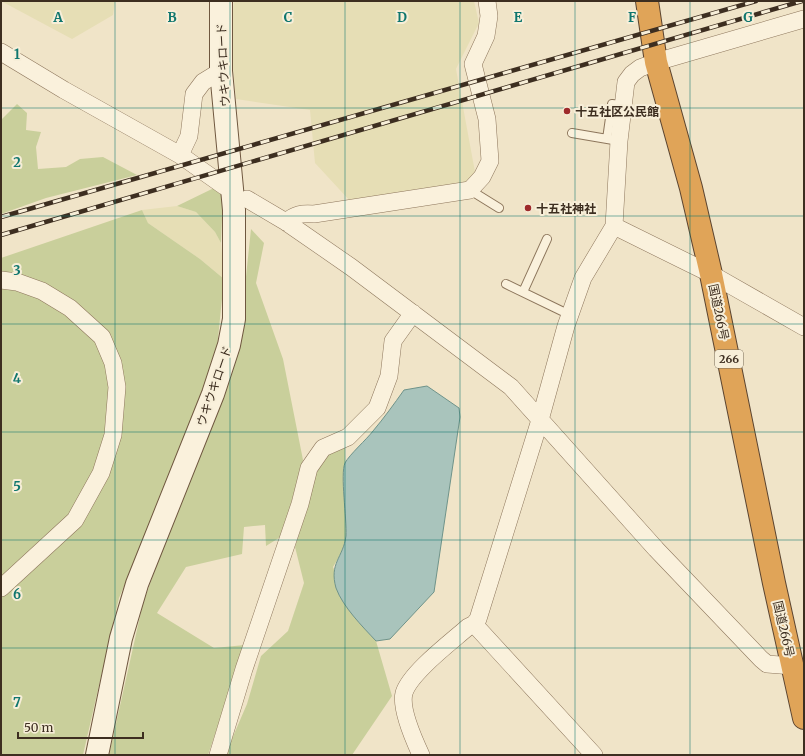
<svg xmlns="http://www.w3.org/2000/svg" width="805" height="756" font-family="Merriweather,'Noto Sans JP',serif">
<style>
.farmland{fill:#e6deb5}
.green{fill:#c9cf9b}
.water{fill:#a9c4bc;stroke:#6f938a}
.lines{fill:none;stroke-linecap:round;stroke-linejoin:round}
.lane-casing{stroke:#8d765c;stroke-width:10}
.street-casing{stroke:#8d765c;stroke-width:18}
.secondary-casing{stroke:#6f573f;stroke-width:24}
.highway-casing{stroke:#5b4430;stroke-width:24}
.lane{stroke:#faf1dc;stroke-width:8}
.street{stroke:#faf1dc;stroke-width:17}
.secondary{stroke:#faf1dc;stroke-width:22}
.highway{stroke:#e0a458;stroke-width:22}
.rail-casing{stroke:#3d2e20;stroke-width:4.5}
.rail{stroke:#f7eed8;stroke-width:3;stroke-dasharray:9;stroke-linecap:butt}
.grid{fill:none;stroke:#0f766e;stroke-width:1;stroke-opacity:0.55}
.poi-dot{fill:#9e2a2b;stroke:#f7eed8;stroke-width:1.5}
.labels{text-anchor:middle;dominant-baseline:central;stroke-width:4;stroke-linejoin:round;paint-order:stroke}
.shield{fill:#f7eed8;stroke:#756857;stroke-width:1}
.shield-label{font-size:11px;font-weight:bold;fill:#3d2e20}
.street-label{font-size:12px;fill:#3d2e20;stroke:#f7eed8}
.poi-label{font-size:12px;font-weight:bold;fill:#3d2e20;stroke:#f7eed8;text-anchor:start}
.grid-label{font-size:13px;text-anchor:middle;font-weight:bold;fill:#0f766e;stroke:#f7eed8;stroke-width:4;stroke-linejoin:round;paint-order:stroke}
</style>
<rect width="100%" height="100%" fill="#f0e4c8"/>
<path class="farmland" d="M1 1H115L113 15 72 39Z
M234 1H474L479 23 456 69 475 172 469 185 351 202 315 163 310 110 236 99 230 41Z
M177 206 196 212 215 232 221 243 224 279 200 259 148 223 142 210Z"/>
<path class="green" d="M17 104 27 113 26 130 41 132 36 147 38 169 66 167 80 159 103 157 137 175 46 198 1 214V120Z
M214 188 223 194 221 243 215 232 196 212 177 206Z
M142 210 148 223 200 259 224 279 217 348 239 343 251 229 264 243 256 283 283 359 303 460 282 536 266 546 265 525 244 527 242 554 186 567 157 613 214 648 245 645 208 755H109L143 603 165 543 150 525 119 598 83 755H1V258Z
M345 447 346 536 342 552 333 567 354 617 376 641 392 696 352 755H225L247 704 261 656 288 631 304 583 295 547 315 476 326 455Z"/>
<path class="water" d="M427 386 459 408 460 417 434 592 390 639 376 641C362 626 343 607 336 588 329 563 343 558 346 536 347 519 340 474 345 463 349 455 367 439 373 431 384 418 394 404 404 390Z"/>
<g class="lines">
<g class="lane-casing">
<path id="lane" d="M572 133 619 141
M607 139 612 104 622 105
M470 190 499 208
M506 284 570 315
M523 292 547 239"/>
</g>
<g class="street-casing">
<path id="street" d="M1 52 64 90 180 155 224 186
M180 155 189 136 194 94 203 82 221 71
M247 199 286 222 351 267 511 387 656 549 761 659 767 664 793 666
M286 222C295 214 302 213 314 214L470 190 482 177 490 161 487 119 473 64 486 36 489 16 487 1
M614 226 711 274 804 327
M1 280 17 282 42 291 70 308 102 337 113 363 117 387 113 435 101 473 75 520 1 588
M474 624 594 755
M218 755 244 669 300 504 309 468 323 448 348 437 377 408 389 376 393 341 413 313
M421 755C414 740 400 709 404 693 410 673 451 642 468 627L474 624 478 619 540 420 566 326 583 278 614 226 619 141 626 82 632 74 640 68 656 62 804 19"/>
</g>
<g class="secondary-casing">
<path id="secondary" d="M97 755 121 638 137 584 213 394 229 345 234 319V210L221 71V1"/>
</g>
<g class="highway-casing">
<path id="highway" d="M647 1 656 62 691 188 711 274 774 583 804 718"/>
</g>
<use href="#lane" class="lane"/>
<use href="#street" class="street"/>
<use href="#secondary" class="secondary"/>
<use href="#highway" class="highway"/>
<g class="rail-casing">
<path id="rail" d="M1 217 756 1
M1 235 802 1"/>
</g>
<use href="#rail" class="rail"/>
</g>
<path class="grid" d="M115 1V755M230 1V755M345 1V755M460 1V755M575 1V755M690 1V755M1 108H804M1 216H804M1 324H804M1 432H804M1 540H804M1 648H804"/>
<g class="poi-dot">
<circle cx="567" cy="111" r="4"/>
<circle cx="528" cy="208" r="4"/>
</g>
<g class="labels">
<rect class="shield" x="715" y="350" width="28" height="18" rx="3"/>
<g class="shield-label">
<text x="729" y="359">266</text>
</g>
<g class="street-label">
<text transform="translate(223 65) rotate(-93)">ウキウキロード</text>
<text transform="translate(719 312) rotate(78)">国道266号</text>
<text transform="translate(214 386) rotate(-71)">ウキウキロード</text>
<text transform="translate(784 629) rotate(77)">国道266号</text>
</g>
<g class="poi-label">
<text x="575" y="111">十五社区公民館</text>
<text x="536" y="208">十五社神社</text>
</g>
</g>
<g class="grid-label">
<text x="58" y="22">A</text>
<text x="172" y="22">B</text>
<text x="288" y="22">C</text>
<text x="402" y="22">D</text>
<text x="518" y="22">E</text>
<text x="632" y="22">F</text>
<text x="748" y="22">G</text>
<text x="17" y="59">1</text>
<text x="17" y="167">2</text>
<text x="17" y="275">3</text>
<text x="17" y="383">4</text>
<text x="17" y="491">5</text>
<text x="17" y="599">6</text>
<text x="17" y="707">7</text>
</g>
<rect width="805" height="756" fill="none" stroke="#3d2e20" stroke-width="4"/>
<path d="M18 732v6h125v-6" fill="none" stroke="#3d2e20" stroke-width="2"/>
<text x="24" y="732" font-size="12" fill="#3d2e20" stroke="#f7eed8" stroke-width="3" paint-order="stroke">50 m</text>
</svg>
